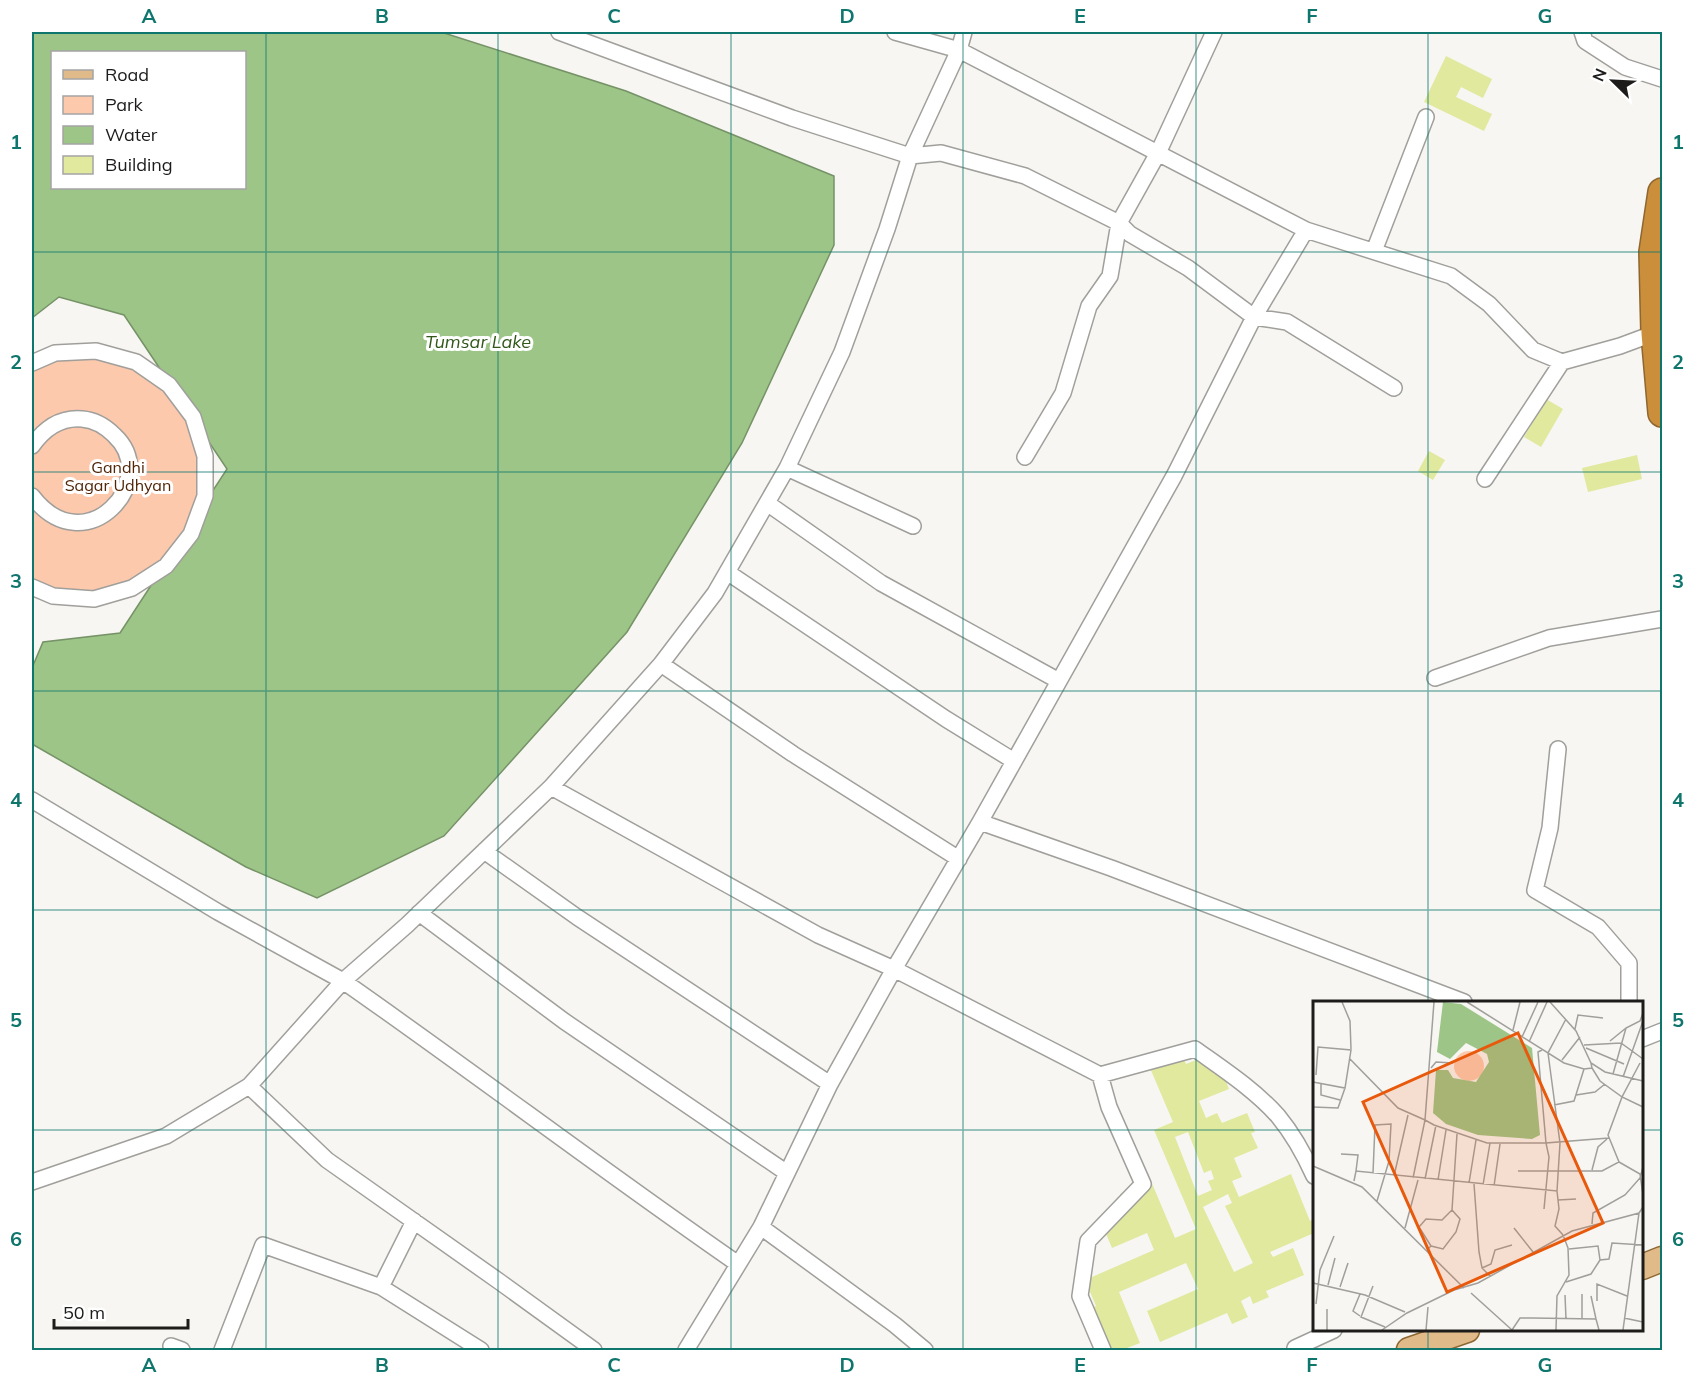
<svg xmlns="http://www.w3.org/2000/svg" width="1694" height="1382" font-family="Mulish,sans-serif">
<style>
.green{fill:#fcc9ad}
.water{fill:#9cc587;stroke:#769267;stroke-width:1.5;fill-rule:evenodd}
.building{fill:#e0e99e;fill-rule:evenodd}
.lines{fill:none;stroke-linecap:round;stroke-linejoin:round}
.street-casing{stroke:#a09f9b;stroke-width:18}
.primary-casing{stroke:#8e6630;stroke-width:27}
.highway-casing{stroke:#8e6630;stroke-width:30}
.street{stroke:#fff;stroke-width:15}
.primary{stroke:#e0bb89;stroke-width:24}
.highway{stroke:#cb8e3b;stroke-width:27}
.grid{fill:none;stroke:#0f766e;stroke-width:1.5;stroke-opacity:0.55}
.labels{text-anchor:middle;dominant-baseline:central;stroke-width:6;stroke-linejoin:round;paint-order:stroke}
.park-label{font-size:16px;fill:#502508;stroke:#fff}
.water-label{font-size:18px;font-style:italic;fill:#32581a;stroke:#fff}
.inset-road{fill:none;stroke:#a09f9c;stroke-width:1.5}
.view{fill:#e8590c;fill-opacity:0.15;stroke:#e8590c;stroke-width:3}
.inset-edge{fill:none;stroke:#1d1c1b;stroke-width:3}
.neatline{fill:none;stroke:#0f766e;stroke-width:2}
.grid-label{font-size:20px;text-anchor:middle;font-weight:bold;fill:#0f766e}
</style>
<rect width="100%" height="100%" fill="#f7f6f2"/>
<path class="green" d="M55 353 136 362 193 417 205 496 166 566 94 599 32 584V363Z"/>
<path class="water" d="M32 32H441L626 91 834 176V245L742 443 627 632 444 836 317 898 246 867 32 744V668L43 642 120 633 227 469 124 315 59 297 32 318ZM52 52H244V188H52Z"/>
<path class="building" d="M1446 56 1492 79 1483 98 1461 87 1456 97 1492 114 1484 131 1424 102Z
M1546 399 1563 409 1541 447 1524 437Z
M1429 451 1445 460 1433 480 1418 471Z
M1637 455 1642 479 1588 492 1582 468Z
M1178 1047 1186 1064 1206 1056 1214 1074 1222 1071 1229 1089 1199 1101 1206 1118 1217 1113 1222 1123 1247 1113 1255 1132 1251 1133 1258 1148 1234 1158 1242 1177 1232 1181 1239 1197 1291 1174 1310 1221 1314 1219V1233L1270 1252 1273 1257 1293 1248 1304 1275 1266 1291 1269 1297 1253 1304 1250 1296 1241 1301 1248 1317 1232 1324 1227 1313 1160 1342 1147 1311 1198 1289 1186 1263 1119 1292 1140 1343 1122 1350H1104L1087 1310 1096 1306 1085 1280 1154 1250 1147 1233 1112 1248 1099 1217 1125 1206 1120 1194 1151 1181 1175 1238 1196 1229 1154 1130 1173 1122 1147 1061ZM1188 1132 1204 1173 1211 1170 1214 1179 1208 1181 1212 1190 1198 1196 1175 1137ZM1228 1194 1232 1203 1225 1206 1253 1263 1234 1272 1203 1207Z"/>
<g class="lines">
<g class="street-casing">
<path id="street" d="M964 32 959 50 910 156 941 153 1025 176 1119 223 1130 234 1188 268 1254 317 1287 322 1394 388
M1582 32 1585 41 1625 67 1662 79
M1306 230 1451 276 1489 304 1533 350 1562 362 1620 346 1655 333
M1374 251 1426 117
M32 363 55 353 96 351 136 362 169 385 193 417 205 456V496L191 534 166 566 132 588 94 599 53 596 32 587
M32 446C44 429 60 417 82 419 95 420 105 426 114 435 163 480 85 566 32 496
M1025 457 1063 393 1089 306 1110 276 1119 223 1158 153 1214 32
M787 468 913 526
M1485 479 1562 362
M767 503 881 583 1059 681
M727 572 946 719 1014 761
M661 664 793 754 959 859
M1435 678 1549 638 1662 619
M1558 749 1550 828 1535 890 1598 927 1629 963V1002
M551 787 818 935 894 969 1100 1075 1109 1107 1143 1184 1088 1241 1080 1296 1103 1350
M32 800 218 912 343 981 407 925 551 787 661 664 715 593 787 468 842 352 887 229 910 156 792 118 559 32
M980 822 1111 868 1464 1002
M484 851 577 917 830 1084
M419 913 564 1021 787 1173
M1642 1039 1662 1031
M1100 1075 1195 1049C1223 1069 1255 1090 1278 1116 1292 1133 1305 1156 1314 1176
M249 1086 327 1160 500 1282 594 1350
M32 1182 166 1136 249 1086 343 981C476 1074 605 1172 738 1264
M761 1227 895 1325 925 1350
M381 1287 414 1221
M171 1346 182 1350
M1295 1348 1334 1330
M222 1350 263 1245 381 1287 481 1350
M686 1350 761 1227 830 1084 894 969 980 822 1174 476 1254 317 1306 230 959 50 895 32"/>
</g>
<g class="primary-casing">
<path id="primary" d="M1642 1267 1662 1259
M1409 1350 1467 1330"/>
</g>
<g class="highway-casing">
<path id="highway" d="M1662 192 1653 252 1655 333 1662 413"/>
</g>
<use href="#street" class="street"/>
<use href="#primary" class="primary"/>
<use href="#highway" class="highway"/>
</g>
<path class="grid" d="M266 32V1350M498 32V1350M731 32V1350M963 32V1350M1196 32V1350M1428 32V1002M32 252H1662M32 472H1662M32 691H1662M32 910H1662M32 1130H1314M1642 1130H1662M1428 1330V1350"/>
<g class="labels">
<g class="park-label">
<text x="118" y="467">Gandhi<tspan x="118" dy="18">Sagar Udhyan</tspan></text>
</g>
<g class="water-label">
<text x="478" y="341">Tumsar Lake</text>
</g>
</g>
<g transform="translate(1313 1001)">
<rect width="330" height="330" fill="#f7f6f2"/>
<path d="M141 65a15 15 0 1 1 30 0a15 15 0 1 1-30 0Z" fill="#fcc9ad"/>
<path d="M130 1 148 3 219 47 227 134 219 138 165 134 133 123 120 112 123 69H135L140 77 163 81 176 61 174 53 153 42 137 58 124 51Z" fill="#9cc587"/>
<path class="inset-road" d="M29 1 37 20 38 48M121 1 112 119 121 124 174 142H233L225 51 229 49M154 1 251 62 271 68 279 67 278 62M237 1 263 30 278 62 292 71 330 80M262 28 265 14 290 17M200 29 207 1M209 36 225 1M297 40 313 27M216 41 234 1M271 44 308 42 330 58M273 47 311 63M37 58 85 107 112 119 100 177M249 59 267 36M327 62 309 96 330 106M118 67 123 61 140 62M300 73 313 27 327 20 330 12M310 76 330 20M0 81 32 87 38 49 5 46 3 74M8 83V94L27 99M263 94 282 91 292 83M241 104 261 100 271 68M0 106 25 107 32 87M28 153 45 154 43 170M306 161 327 173 330 194M0 165 49 186 151 287M279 169 285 146 294 138M205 170H289L306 161 295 134 309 96 287 80 279 67M60 172 62 124 78 123 76 160 64 200M81 175 95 114M112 178 123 124M125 179 133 129M41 180 43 170 244 190 247 142 235 52 253 18M156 182 163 139M161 183 166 251 169 267 177 275M170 184 177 142M181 185 187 143M244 190 246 208 242 225 250 234M245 199 263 198M231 208 236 156 233 142 296 137M279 223 280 212 312 194 327 177 330 166M92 227 105 179M201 227 220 251M118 245 130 248 143 231 147 218 139 209M115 248 118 245 106 226 113 218 129 219 139 209 144 133M256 248 285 245 287 259M169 267 178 263 182 249 199 244M253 281 278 273 287 259 296 258 299 242 330 244M0 282 52 294 92 311M15 284 22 257M60 285 48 316 72 326M27 286 35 262M158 292 199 329M269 293V318M252 294 253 318M278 295 283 318M284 300V283L314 295M3 303 7 269 21 235M14 308V329M47 315 40 310 47 293M311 317 330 321M69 329 94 312 141 289 165 282 259 230 326 212 330 206M113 329 115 306M199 329 207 317H219L283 318 286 329M243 329 244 295 256 274 255 247 250 234M310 329 326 212"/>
<path class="view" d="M205 32 290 222 134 291 50 101Z"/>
<rect width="330" height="330" class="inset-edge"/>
</g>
<rect width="1694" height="1382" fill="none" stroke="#ffffff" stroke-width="66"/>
<rect x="51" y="51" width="195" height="138" fill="#ffffff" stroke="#a5a4a4" stroke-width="1.5"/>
<rect x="63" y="70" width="30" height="9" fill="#e0bb89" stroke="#a5a4a4" stroke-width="1.5"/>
<text x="105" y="81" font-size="18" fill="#1d1c1b">Road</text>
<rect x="63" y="96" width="30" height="18" fill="#fcc9ad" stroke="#a5a4a4" stroke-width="1.5"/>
<text x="105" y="111" font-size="18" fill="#1d1c1b">Park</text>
<rect x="63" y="126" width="30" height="18" fill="#9cc587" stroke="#a5a4a4" stroke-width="1.5"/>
<text x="105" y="141" font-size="18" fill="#1d1c1b">Water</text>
<rect x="63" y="156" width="30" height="18" fill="#e0e99e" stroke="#a5a4a4" stroke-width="1.5"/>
<text x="105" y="171" font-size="18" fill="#1d1c1b">Building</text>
<g transform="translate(1613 81) rotate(294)" stroke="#ffffff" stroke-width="4.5" paint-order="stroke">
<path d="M0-4.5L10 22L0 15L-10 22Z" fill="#1d1c1b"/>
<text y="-9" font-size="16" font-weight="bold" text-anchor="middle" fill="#1d1c1b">N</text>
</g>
<path d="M54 1319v9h134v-9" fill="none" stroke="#1d1c1b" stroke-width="3"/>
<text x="63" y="1319" font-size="18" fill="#1d1c1b" stroke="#ffffff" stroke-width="4.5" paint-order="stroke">50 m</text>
<rect x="33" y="33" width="1628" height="1316" class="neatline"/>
<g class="grid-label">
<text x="149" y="23">A</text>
<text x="382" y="23">B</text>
<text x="614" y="23">C</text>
<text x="847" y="23">D</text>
<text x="1080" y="23">E</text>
<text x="1312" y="23">F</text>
<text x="1545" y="23">G</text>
<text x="16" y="149">1</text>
<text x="1678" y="149">1</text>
<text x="16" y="369">2</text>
<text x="1678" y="369">2</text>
<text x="16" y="588">3</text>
<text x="1678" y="588">3</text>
<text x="16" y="807">4</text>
<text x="1678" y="807">4</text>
<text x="16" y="1027">5</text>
<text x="1678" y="1027">5</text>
<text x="16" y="1246">6</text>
<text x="1678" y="1246">6</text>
<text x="149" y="1372">A</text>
<text x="382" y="1372">B</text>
<text x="614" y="1372">C</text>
<text x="847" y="1372">D</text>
<text x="1080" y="1372">E</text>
<text x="1312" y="1372">F</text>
<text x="1545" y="1372">G</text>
</g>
</svg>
